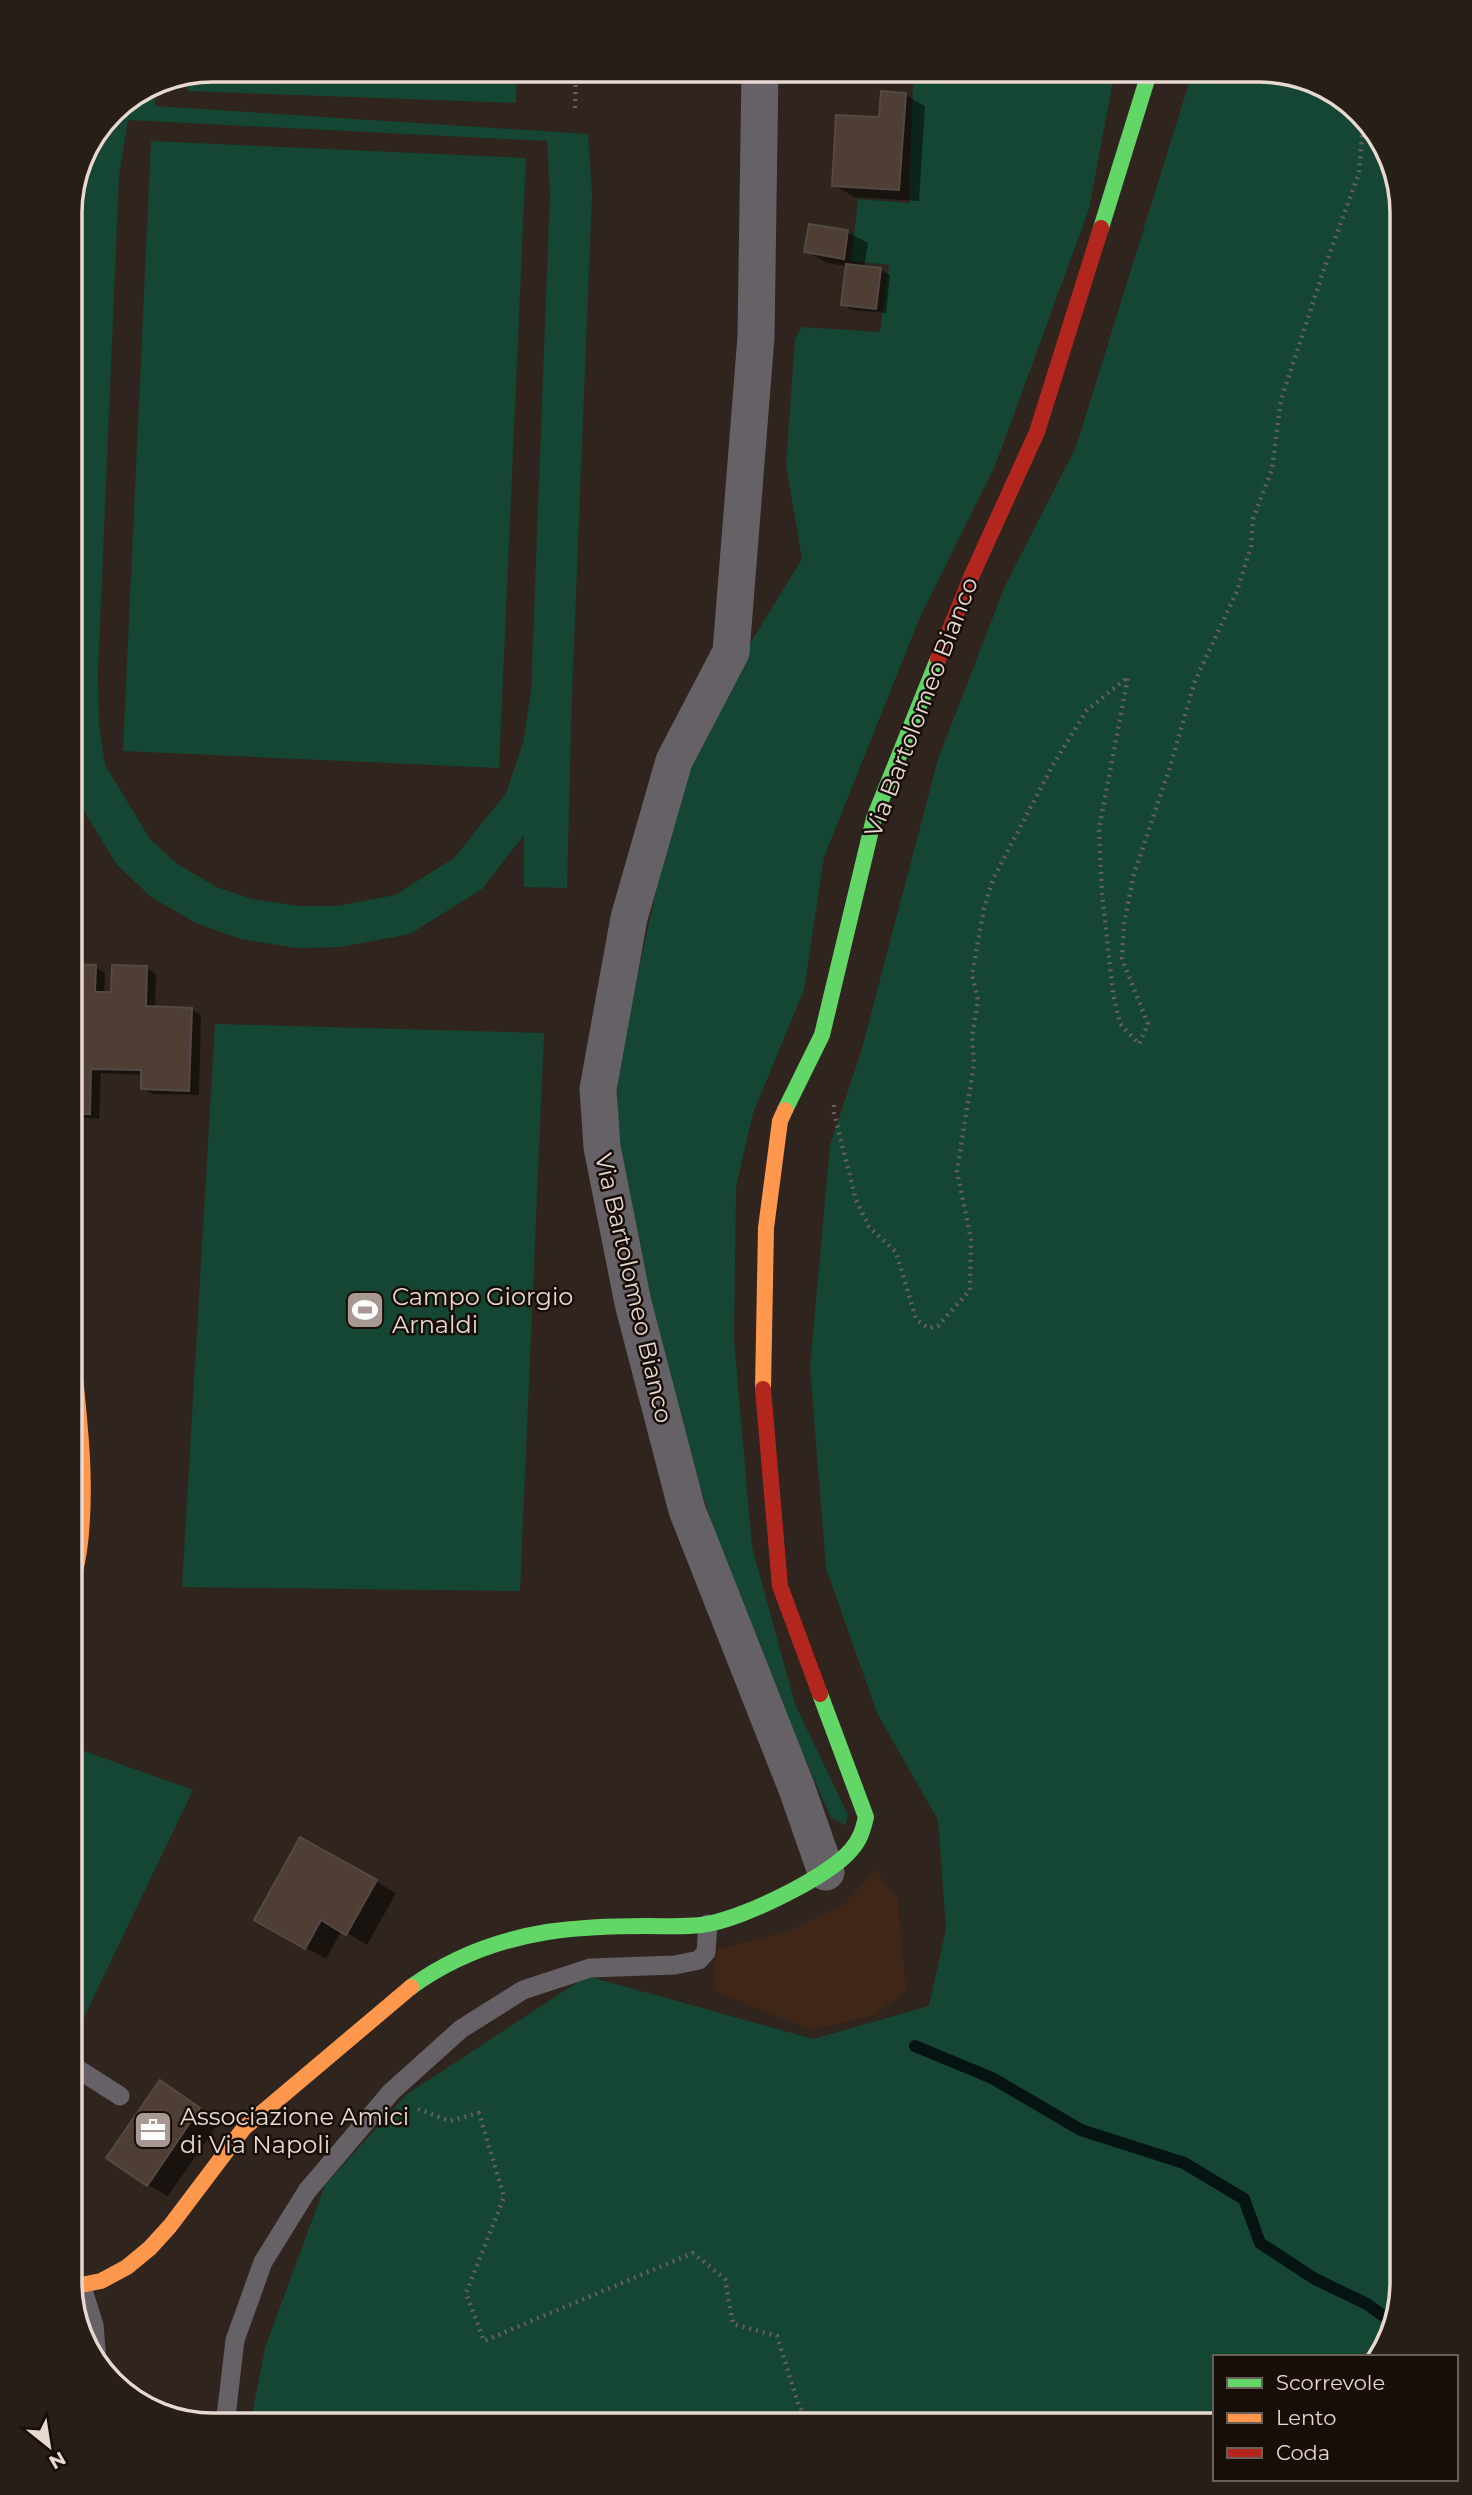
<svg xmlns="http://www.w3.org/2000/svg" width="1472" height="2495" font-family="Montserrat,sans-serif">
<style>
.built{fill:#3f2617}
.green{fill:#154633;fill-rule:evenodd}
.shadow{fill:#0007}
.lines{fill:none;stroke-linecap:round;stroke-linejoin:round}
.stream{stroke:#051313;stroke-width:12}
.building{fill:#4e3e33;stroke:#534a43;stroke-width:2}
.path{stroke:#655e60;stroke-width:4.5;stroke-dasharray:2 5;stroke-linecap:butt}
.lane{stroke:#666067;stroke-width:19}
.street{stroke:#666067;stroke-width:37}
.fast{stroke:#63d668;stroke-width:16}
.slow{stroke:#ff974d;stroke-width:16}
.jam{stroke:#b3261e;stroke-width:16}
.labels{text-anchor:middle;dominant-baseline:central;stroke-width:5;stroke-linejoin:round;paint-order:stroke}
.street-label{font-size:24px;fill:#e7d8d1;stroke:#170e08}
.poi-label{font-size:24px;fill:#e7d8d1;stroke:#170e08;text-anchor:start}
.rim{fill:none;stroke:#e7d8d1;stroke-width:3.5}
</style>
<rect width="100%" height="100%" fill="#2f241e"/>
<path class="built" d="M876 1870 898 1899 906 1990 875 2015 811 2030 712 1990 716 1950 787 1931 843 1905Z"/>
<path class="green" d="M213 70H517L516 103 187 91 188 75Z
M896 70H1115L1089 209 995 466 920 617 824 857 804 990 753 1113 736 1187 734 1339 752 1547 795 1704 848 1815 845 1825 831 1818 742 1614 671 1399 618 1146 617 1065 671 825 709 710 802 559 786 465 795 339 802 327 880 332 889 265 851 261 858 199 909 203 913 84Z
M1193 70H1269L1339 94 1387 150 1402 213V2282L1379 2357H1215V2425H250L265 2348 325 2185 407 2094 587 1976 813 2039 929 2006 946 1929 938 1820 877 1713 826 1568 810 1367 830 1145 861 1052 938 759 1005 586 1076 447Z
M156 82 155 106 588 134 592 194 572 693 567 888 524 887V835L482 889 410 934 341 947 296 948 241 939 198 924 151 897 117 865 70 788V346L78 172 81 158 112 112ZM128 120 547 141 550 194 531 692 523 743 506 793 454 858 395 895 337 906H298L252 899 216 887 176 863 150 839 105 765 99 725 98 673 119 176Z
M151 141 526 158 499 768 123 751Z
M215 1024 544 1033 520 1591 182 1587Z
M70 1746 193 1790 74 2038 70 2035Z"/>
<path class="shadow" d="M905 95 925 106 919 201 854 197 834 185Z
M848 232 868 243 864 268 881 270 890 275 886 313 852 310 843 304 847 266 827 263 806 251Z
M70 966 95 967 105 973 104 994H113L146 968 156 974 155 1008 191 1009 201 1015 199 1095 152 1094 143 1088V1075L101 1073 99 1119 70 1117Z
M301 1839 396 1893 367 1945 342 1930 326 1959 256 1919Z
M161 2083 220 2121 168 2196 148 2185Z"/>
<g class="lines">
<path class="stream" d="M915 2046 992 2078 1081 2130 1184 2163 1244 2199 1260 2243 1315 2279 1367 2304 1390 2321"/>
</g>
<path class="building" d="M881 91 906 93 899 190 832 186 836 115 879 117Z
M809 224 848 230 844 259 804 252Z
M846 264 881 268 876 309 841 305Z
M70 964 96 965 95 992H111L112 965 147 966 146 1006 192 1008 189 1091 141 1089V1070L91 1069 90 1114H70Z
M300 1837 377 1880 346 1935 321 1920 305 1949 254 1920Z
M160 2080 200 2108 147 2186 106 2158Z"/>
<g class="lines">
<path class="path" d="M575 108 576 70
M834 1105V1113L856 1200 869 1227 896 1252 916 1319 928 1328 938 1326 970 1290 971 1239 957 1171 974 1064 972 1036 978 1000 972 975 984 908 993 879 1054 763 1087 710 1128 677 1099 829 1102 894 1113 993 1120 1024 1139 1044 1148 1024 1122 959 1124 923 1134 874 1169 770 1195 681 1237 591 1251 546 1253 519 1272 469 1281 400 1324 269 1359 173 1363 122
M418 2109 450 2121 479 2113 504 2197 466 2293 484 2341 693 2253 725 2279 733 2324 777 2336 799 2406 812 2425"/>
<path class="lane" d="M70 2064 120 2096
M82 2287 94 2325 97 2360
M225 2425 235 2340 263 2262 307 2191 391 2092 461 2029 523 1990 590 1968 675 1965 699 1960 706 1952 708 1924"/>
<path class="street" d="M760 70 756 337 731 652 674 761 629 918 598 1089 602 1147 633 1303 687 1510 797 1789 826 1872"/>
<path class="fast" d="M1101 228 1150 70
M785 1110 822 1035 874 818 938 659
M411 1987C451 1958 498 1940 547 1932 580 1927 614 1926 648 1926 666 1926 683 1927 701 1925 738 1921 827 1878 851 1850 860 1840 863 1830 866 1817L820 1694"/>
<path class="slow" d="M70 1329C77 1402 89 1478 79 1551 77 1565 73 1579 70 1593
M763 1389 766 1228 780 1121 785 1110
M71 2287 101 2281 127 2267 150 2248 170 2226 244 2128 411 1987"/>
<path class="jam" d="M938 659 972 575 1037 432 1101 228
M763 1389 780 1586 820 1694"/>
</g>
<defs>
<g id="stadium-square" transform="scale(2.0125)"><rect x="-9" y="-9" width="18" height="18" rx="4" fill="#a79992" stroke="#170e08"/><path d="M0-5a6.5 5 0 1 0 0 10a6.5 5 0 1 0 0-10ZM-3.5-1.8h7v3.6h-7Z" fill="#fff"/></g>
<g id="office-square" transform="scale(2.0125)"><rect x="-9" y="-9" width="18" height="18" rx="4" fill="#a79992" stroke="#170e08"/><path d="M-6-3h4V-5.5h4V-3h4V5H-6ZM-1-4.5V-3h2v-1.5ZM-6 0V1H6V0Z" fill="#fff"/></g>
</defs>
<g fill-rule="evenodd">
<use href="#stadium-square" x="365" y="1310"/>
<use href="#office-square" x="153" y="2130"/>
</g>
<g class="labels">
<g class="street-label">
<text transform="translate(921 707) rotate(-69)">Via Bartolomeo Bianco</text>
<text transform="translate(634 1288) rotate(77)">Via Bartolomeo Bianco</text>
</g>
<g class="poi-label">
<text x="392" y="1296">Campo Giorgio<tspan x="392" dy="28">Arnaldi</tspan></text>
<text x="180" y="2116">Associazione Amici<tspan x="180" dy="28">di Via Napoli</tspan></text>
</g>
</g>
<path d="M0 0H1472V2495H0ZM213 82H1259A131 131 0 0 1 1390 213V2282A131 131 0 0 1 1259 2413H213A131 131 0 0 1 82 2282V213A131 131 0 0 1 213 82Z" fill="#281e18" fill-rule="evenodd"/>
<path class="rim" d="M213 82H1259A131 131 0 0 1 1390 213V2282A131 131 0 0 1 1259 2413H213A131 131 0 0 1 82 2282V213A131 131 0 0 1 213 82Z"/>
<rect x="1213" y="2355" width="245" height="126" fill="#170e08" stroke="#6a5f58" stroke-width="2"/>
<rect x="1227" y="2378" width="35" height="10" fill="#63d668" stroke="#6a5f58" stroke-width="2"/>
<text x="1276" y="2390" font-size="21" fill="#e7d8d1">Scorrevole</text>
<rect x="1227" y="2413" width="35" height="10" fill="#ff974d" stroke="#6a5f58" stroke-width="2"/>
<text x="1276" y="2425" font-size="21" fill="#e7d8d1">Lento</text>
<rect x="1227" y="2448" width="35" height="10" fill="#b3261e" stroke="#6a5f58" stroke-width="2"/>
<text x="1276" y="2460" font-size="21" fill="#e7d8d1">Coda</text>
<g transform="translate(49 2446) rotate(150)" stroke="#170e08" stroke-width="5" paint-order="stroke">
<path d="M0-5L12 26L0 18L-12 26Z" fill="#e7d8d1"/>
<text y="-10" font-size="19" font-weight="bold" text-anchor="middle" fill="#e7d8d1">N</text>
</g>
</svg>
